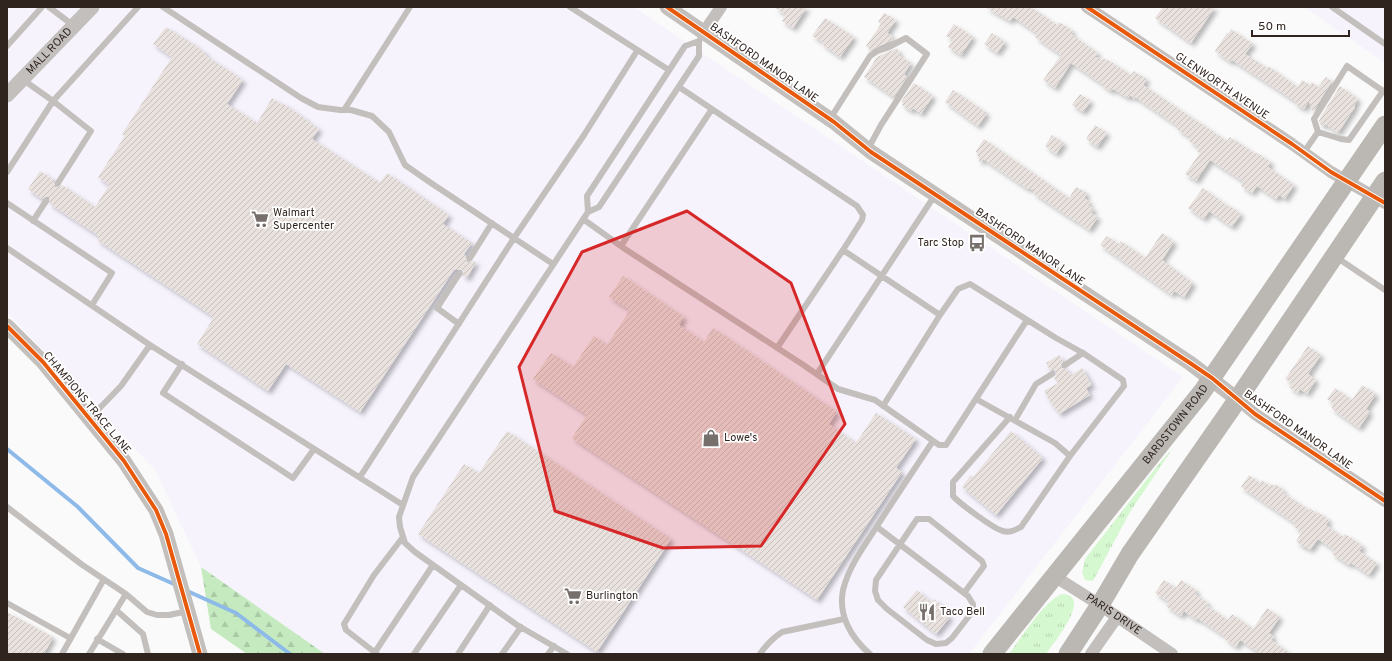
<svg xmlns="http://www.w3.org/2000/svg" width="1392" height="661" font-family="Overpass,sans-serif">
<style>
.commercial{fill:#f6f3fd}
.grass{fill:url(#grass-tufts)}
.forest{fill:url(#forest-firs)}
.lines{fill:none;stroke-linecap:round;stroke-linejoin:round}
.stream{stroke:#8dbae9;stroke-width:4}
.building{fill:url(#building-hatch);filter:url(#shadow)}
.service{stroke:#c3bfbd;stroke-width:6}
.minor{stroke:#c3bfbd;stroke-width:12}
.tertiary{stroke:#c3bfbd;stroke-width:15}
.primary{stroke:#bbb8b4;stroke-width:19}
.cycleway-casing{stroke:#fff;stroke-width:6}
.cycleway{stroke:#e8590c;stroke-width:4}
.marked{fill:#d62828;fill-opacity:0.2;stroke:#d62828;stroke-width:3;stroke-linejoin:round}
.labels{text-anchor:middle;dominant-baseline:central;stroke-width:3.5;stroke-linejoin:round;paint-order:stroke}
.street-label{font-size:11px;fill:#30241f;stroke:#fff}
.poi-label{font-size:11px;fill:#30241f;stroke:#fff;text-anchor:start}
</style>
<defs>
<pattern id="grass-tufts" width="24" height="20" patternUnits="userSpaceOnUse"><rect width="24" height="20" fill="#d6f8d0"/><path d="M3 7l-1-3M5 7V3M7 7l1-3M15 17l-1-3M17 17v-4M19 17l1-3" fill="none" stroke="#b8d4b2"/></pattern>
<pattern id="forest-firs" width="22" height="20" patternUnits="userSpaceOnUse"><rect width="22" height="20" fill="#c6eac0"/><path d="M5 1l3.5 6h-7zM16 11l3.5 6h-7z" fill="#aac9a5"/></pattern>
<pattern id="building-hatch" width="6" height="6" patternUnits="userSpaceOnUse"><rect width="6" height="6" fill="#e8e1de"/><path d="M-1 1l2-2M0 6l6-6M5 7l2-2" fill="none" stroke="#c7c1be"/></pattern>
<filter id="shadow"><feDropShadow dx="3.5" dy="3.5" stdDeviation="2" flood-color="#0004"/></filter>
</defs>
<rect width="100%" height="100%" fill="#fafafa"/>
<path class="commercial" d="M7 7H634L1183 377 969 654H325L201 567 155 470 7 312Z
M1304 7H1385V63Z"/>
<path class="grass" d="M1173 448 1130 512 1093 581 1085 580 1082 573 1085 559 1158 465Z
M1062 594C1094 595 1053 644 1046 654H1009C1022 637 1043 602 1062 594Z"/>
<path class="forest" d="M201 567 325 654H247L211 629Z"/>
<g class="lines">
<path class="stream" d="M7 449 78 507 138 568 176 585
M185 590 236 613 290 654"/>
</g>
<path class="building" d="M774 7H807L793 28 782 21 786 15Z
M985 7H1031L1057 25 1059 22 1073 31 1071 34 1098 53 1095 57 1108 60 1131 75 1134 71 1138 74 1147 79 1143 85 1227 141 1230 137 1256 154 1257 153 1271 162 1268 167 1294 185 1285 199 1279 195 1276 199 1257 186 1252 193 1241 186 1244 182 1210 160 1196 181 1185 174 1200 153 1197 151 1199 148 1189 141 1191 138 1177 129 1179 127 1135 97 1134 99 1130 95 1128 98 1113 89 1110 91 1102 85V84L1071 63 1055 88 1043 80 1061 55 1035 37 1038 34 1013 17 1010 21Z
M1163 7H1215L1191 43 1155 18Z
M884 13 896 20 887 33 891 35 893 40 871 50 866 46 881 24 878 22Z
M825 18 854 37 840 57 822 44 823 42 812 36Z
M954 24 973 37 961 55 948 47 953 40 946 36Z
M166 27 198 47 197 48 206 53 205 55 243 80 227 104 257 123 272 98 281 104 282 103 306 119V120L319 129 312 139 380 183 387 173 449 215 443 224 472 243 464 254 466 256V258L467 262H470L474 261 476 262 467 278 463 276V272L461 270H454L360 412 286 364 268 391 197 344 214 317 97 240 99 236 50 204V201L49 197H46L42 199 28 189 40 171 54 180V183L55 187H58L62 185 95 207 109 185 98 177 125 136 122 134 172 57 153 44Z
M1231 29 1253 44 1245 54 1267 68 1268 66 1298 87 1302 80 1310 85 1312 82 1318 87 1326 77 1332 81 1313 112 1309 101 1304 109 1295 104 1296 102 1278 90 1232 60 1230 62 1215 51 1227 33 1228 34Z
M992 33 1005 42 997 53 984 44Z
M897 48 900 56 911 63 904 74 907 77 894 97 864 77 877 57Z
M914 83 933 96 921 114 913 108 911 111 902 105 903 103 901 102Z
M1340 86 1358 99 1354 106 1355 107 1338 133 1325 124 1323 126 1320 124 1319 120Z
M953 90 987 113 978 126 945 102Z
M1080 94 1091 101 1083 112 1072 105Z
M1095 125 1107 133 1097 147 1086 139Z
M1052 135 1064 143 1056 154 1045 146Z
M984 139 1069 198 1076 187 1087 193 1084 198 1090 202 1088 205 1094 209 1091 213 1098 217 1089 230 1075 220V221L1033 193 1035 190 1026 188 983 159 980 163 976 151Z
M1203 188 1229 207 1230 206 1241 214 1232 227 1209 211 1204 219 1188 208Z
M1162 233 1174 242 1162 260 1193 283 1184 297 1174 291 1172 295 1100 245 1107 236 1119 244 1121 241 1145 258Z
M623 276 684 317 679 325 704 342 713 328 837 412 829 424 856 443 876 413 916 439 896 468 902 472 817 600 572 438 587 415 533 379 551 353 573 367 594 336 607 345 630 310 609 297Z
M1308 346 1321 355 1308 374 1316 380 1307 394 1300 389 1298 393 1289 387 1292 383 1285 379Z
M1059 355 1063 361 1061 365 1062 368 1065 369H1067L1071 375 1082 368 1092 385 1086 388 1090 395 1059 414 1055 407 1054 408 1044 391 1058 383 1054 378 1056 376V372L1054 370H1050L1046 363Z
M1362 385 1376 394 1366 409 1370 412 1359 428 1332 409 1333 403 1327 399 1335 388 1352 400Z
M507 431 671 539 597 652 418 534 464 464 479 473Z
M1011 431 1043 458 996 515 962 487 971 475 973 477Z
M1249 475 1260 483 1262 480 1270 486 1271 484 1274 486 1275 484 1284 490 1282 492 1309 510 1310 508 1317 514 1318 512 1329 520 1326 525 1343 537 1345 534 1363 546 1359 551 1377 563 1369 575 1351 563 1349 565 1332 554 1334 550 1318 539 1310 550 1304 546 1303 547 1296 541 1302 532 1294 527 1296 524 1241 487Z
M1164 580 1176 588 1181 580 1197 591 1195 594 1208 603 1206 605 1228 620 1232 614 1253 629 1267 608 1280 617 1269 633 1274 637 1271 640 1291 654H1261L1240 640 1236 647 1225 639 1226 637 1197 618 1196 620 1184 611 1181 616 1166 606 1169 602 1155 593Z
M917 590 931 602 934 599 942 606 940 608 950 617 936 634 903 607Z
M7 612 53 637 44 654H7Z"/>
<g class="lines">
<path class="service" d="M49 7 74 26
M163 7 301 98 318 107 340 110H351L372 116 389 132 405 165 431 183 553 264
M570 7 669 70
M1332 7 1385 44
M7 46 42 7
M679 87 857 206 863 215 862 220 843 250 940 315 958 289 970 284 1056 338 1083 353 1123 380 1124 386 1070 456
M344 110 410 7
M830 119 870 56 877 51 887 48 906 38 927 54 881 125 868 149
M1318 132 1314 119 1347 66 1383 91
M1318 132 1341 139 1349 140 1383 91 1385 90
M1304 152 1318 132
M7 172 53 101 22 79
M58 183 91 131 53 101 138 7
M7 203 112 273 92 305
M588 212 587 196 685 46 699 41
M583 219 625 249 802 364 838 389 875 400 939 445H946L1027 320
M33 221 46 201
M621 246 712 109
M7 248 150 345 403 505
M1336 257 1385 290
M470 258 492 223
M459 324 437 308 459 274
M777 348 843 250
M182 364 163 393 293 478 314 449
M1065 365 1083 353
M817 374 935 195
M976 399 1055 443 1070 456 1021 527C1015 530 1010 533 1003 531 994 529 959 503 953 496V482L1010 417
M883 406 940 315
M89 419 121 386 150 345
M1015 420 1036 384 1052 374
M360 477 514 238 584 135 637 51
M7 507 81 564 126 594 147 612 157 615H169L188 611
M877 527 964 593 968 596 973 604V611L952 638 946 643 936 644 927 640 887 609 878 600 875 591 876 580 917 519H929L982 561 984 566 964 593
M7 603 70 638
M116 610 143 634 148 654
M97 639 123 654
M375 652 433 565
M62 654 104 579
M89 654 126 594
M377 654 346 630 344 624 374 575 403 537
M414 654 461 585
M458 654 490 605
M502 654 521 627
M548 654 554 646
M567 654 517 625 415 552 405 543 400 527 399 517 413 477 588 212 599 207 699 56V41L704 32
M760 654C766 645 773 638 782 632L844 619
M870 654C851 638 838 615 843 590 849 565 866 544 879 523 897 495 915 468 933 441"/>
<g class="minor">
<path d="M1087 7 1292 144 1331 172 1385 203"/>
<path d="M704 32 721 7"/>
<path d="M1237 399 1255 414 1385 501"/>
<path id="s1" d="M1054 576 1100 605 1172 654"/>
<path d="M1091 654 1117 617"/>
</g>
<g class="tertiary">
<path d="M667 7 834 122 871 152 1190 363 1237 399"/>
<path id="s2" d="M7 95 92 7"/>
<path d="M7 326 43 362 124 461 156 510 166 534 200 654"/>
</g>
<g class="primary">
<path id="s3" d="M992 654 1202 392 1385 125"/>
<path d="M1068 654 1100 605 1130 554 1231 409 1385 181"/>
</g>
<g class="cycleway-casing">
<path id="cycleway" d="M667 7 834 122 871 152 1190 363 1212 378 1255 414 1385 501
M1087 7 1292 144 1331 172 1385 203
M7 326 43 362 124 461 156 510 166 534 200 654"/>
</g>
<use href="#cycleway" class="cycleway"/>
</g>
<path class="marked" d="M687 211 791 283 845 424 761 546 663 548 555 511 519 367 582 252Z"/>
<defs>
<g id="supermarket-bare" transform="scale(1.38)"><path d="M-6-5.5h2.5l.6 2H6L4.5 2H-2.5L-4.4-4H-6ZM-1.5 3.2a1.3 1.3 0 1 0 .1 0ZM3 3.2a1.3 1.3 0 1 0 .1 0Z" fill="#776f6c" stroke="#fff" stroke-width="2.5" paint-order="stroke"/></g>
<g id="bus-bare" transform="scale(1.38)"><path d="M-5-6H5V4H4V6H2V4H-2V6H-4V4H-5ZM-3.5-4V0h7V-4ZM-3.5 1.2v1.5H-2V1.2ZM2 1.2v1.5H3.5V1.2Z" fill="#776f6c" stroke="#fff" stroke-width="2.5" paint-order="stroke"/></g>
<g id="shop-bare" transform="scale(1.38)"><path d="M-5-2.5h2.3a2.7 3.5 0 0 1 5.4 0H5L5.5 6h-11ZM-1.5-2.5h3a1.5 2.3 0 0 0-3 0Z" fill="#776f6c" stroke="#fff" stroke-width="2.5" paint-order="stroke"/></g>
<g id="restaurant-bare" transform="scale(1.38)"><path d="M-5-6h1v4h1v-4h1v4h1v-4h1v5L-1.5 .5V6h-2V.5L-5-1ZM5-6V6H3V1.5H1.5Q1.5-4 5-6Z" fill="#776f6c" stroke="#fff" stroke-width="2.5" paint-order="stroke"/></g>
</defs>
<g fill-rule="evenodd">
<use href="#supermarket-bare" x="260" y="219"/>
<use href="#bus-bare" x="977" y="243"/>
<use href="#shop-bare" x="711" y="438"/>
<use href="#supermarket-bare" x="573" y="596"/>
<use href="#restaurant-bare" x="927" y="612"/>
</g>
<g class="labels">
<g class="street-label">
<text stroke="none"><textPath href="#s2" startOffset="61">MALL ROAD</textPath></text>
<text transform="translate(764 63) rotate(35)">BASHFORD MANOR LANE</text>
<text transform="translate(1222 86) rotate(34)">GLENWORTH AVENUE</text>
<text transform="translate(1030 247) rotate(34)">BASHFORD MANOR LANE</text>
<text transform="translate(87 403) rotate(50)">CHAMPIONS TRACE LANE</text>
<text stroke="none"><textPath href="#s3" startOffset="294">BARDSTOWN ROAD</textPath></text>
<text transform="translate(1298 430) rotate(35)">BASHFORD MANOR LANE</text>
<text stroke="none"><textPath href="#s1" startOffset="71">PARIS DRIVE</textPath></text>
</g>
<g class="poi-label">
<text x="273" y="213">Walmart<tspan x="273" dy="13">Supercenter</tspan></text>
<text x="964" y="243" text-anchor="end">Tarc Stop</text>
<text x="724" y="438">Lowe's</text>
<text x="586" y="596">Burlington</text>
<text x="940" y="612">Taco Bell</text>
</g>
</g>
<rect width="1392" height="661" fill="none" stroke="#30241f" stroke-width="16"/>
<path d="M1252 30v6h97v-6" fill="none" stroke="#30241f" stroke-width="2"/>
<text x="1258" y="30" font-size="12" fill="#30241f" stroke="#ffffff" stroke-width="3" paint-order="stroke">50 m</text>
</svg>
